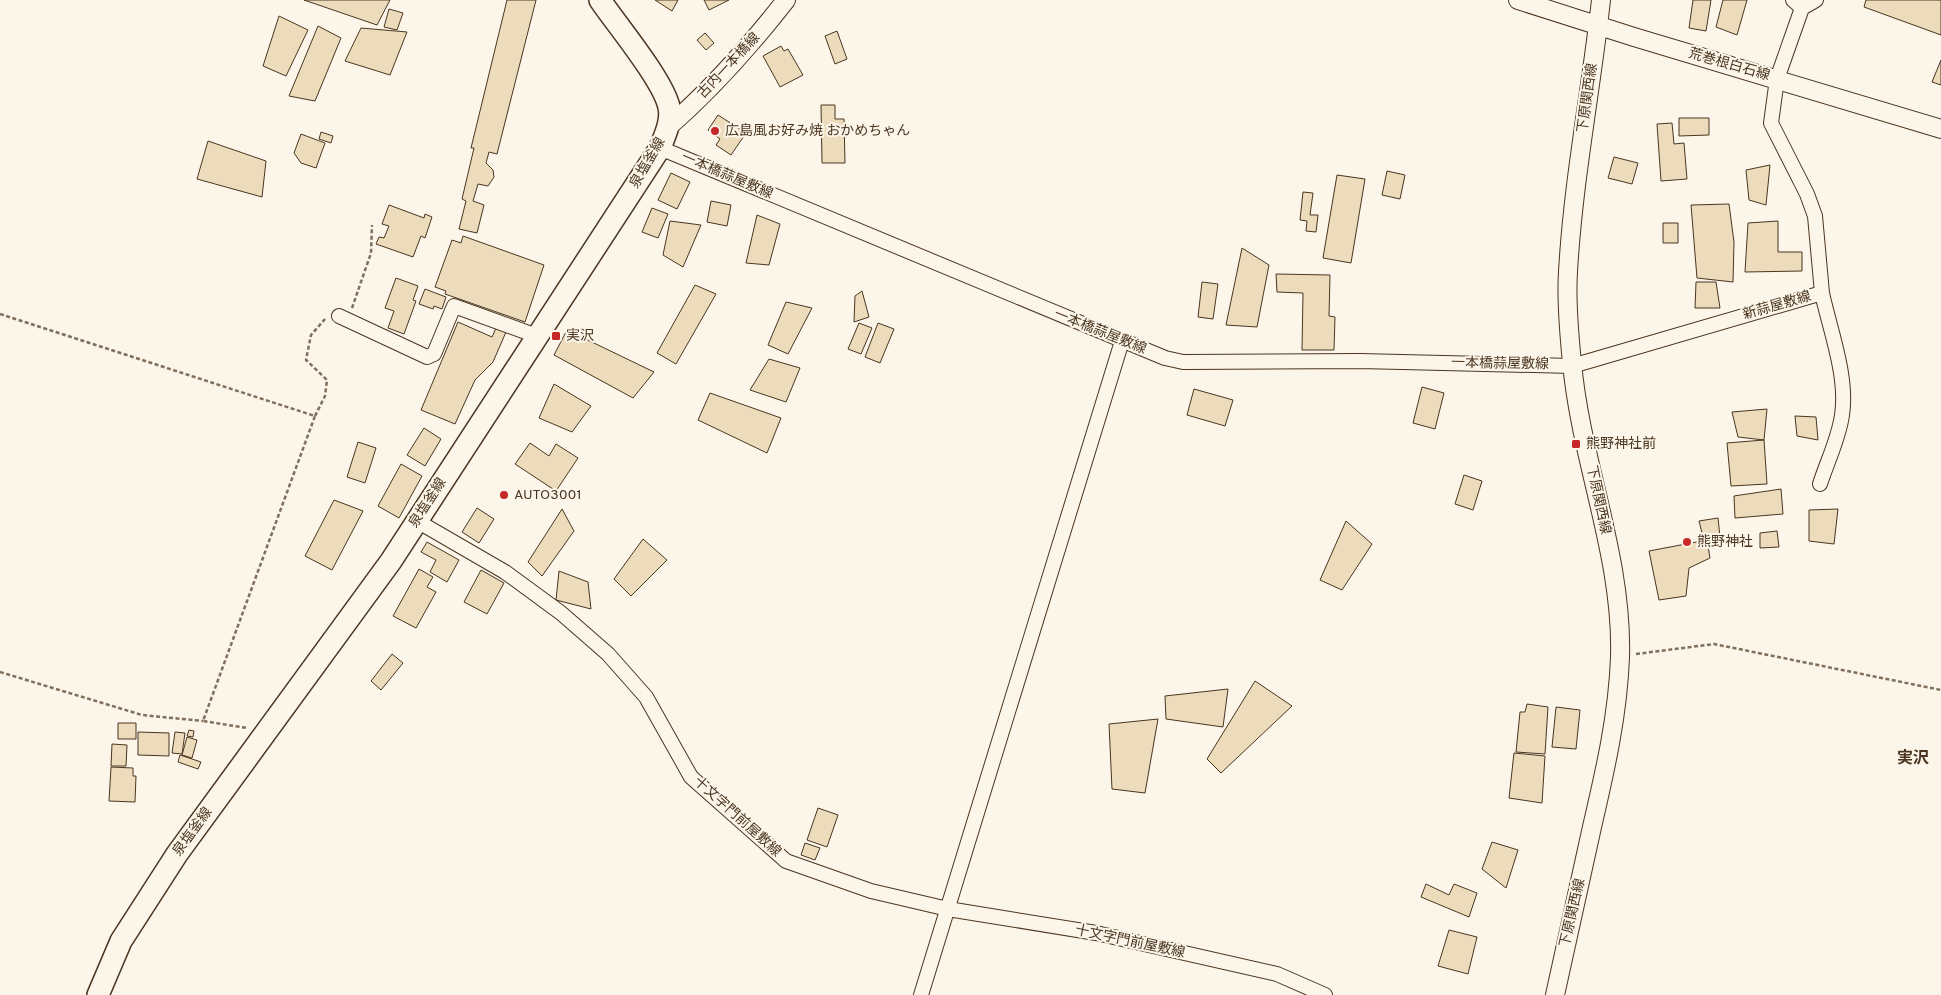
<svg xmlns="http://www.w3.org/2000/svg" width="1941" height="995" font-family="Overpass,'Noto Sans JP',sans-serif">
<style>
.building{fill:#ecdcbc;stroke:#4a3520}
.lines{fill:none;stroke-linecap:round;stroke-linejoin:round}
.minor-casing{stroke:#4a3520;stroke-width:16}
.tertiary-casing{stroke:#4a3520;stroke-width:20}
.primary-casing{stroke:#4a3520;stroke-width:24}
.path{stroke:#7f6f5c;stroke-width:2.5;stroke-dasharray:4 2.5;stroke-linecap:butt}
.minor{stroke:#fbf6e9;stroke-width:14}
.tertiary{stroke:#fbf6e9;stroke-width:18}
.primary{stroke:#fbf6e9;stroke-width:21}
.poi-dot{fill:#c62828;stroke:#fbf6e9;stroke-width:2}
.labels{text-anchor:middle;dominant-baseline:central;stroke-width:4;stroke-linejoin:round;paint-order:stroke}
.street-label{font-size:14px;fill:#4a3520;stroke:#fbf6e9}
.poi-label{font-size:14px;fill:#4a3520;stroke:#fbf6e9;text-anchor:start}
.quarter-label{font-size:16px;font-weight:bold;fill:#4a3520;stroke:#fbf6e9}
</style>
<rect width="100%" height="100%" fill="#fbf6e9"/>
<path class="building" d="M304 0H390L377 25Z
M507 0H536L497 154 489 152 486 163 493 170 494 177 488 186 478 184 473 201 484 205 477 233 459 229 466 201 462 199 474 148H471Z
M655 0H678L672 11Z
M704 0H729L709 10Z
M1693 0H1711L1706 31 1689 28Z
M1723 0H1747L1737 35 1716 27Z
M1866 0H1941V35L1864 7Z
M389 9 403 13 397 30 384 27Z
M279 16 308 30 286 76 263 66Z
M318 26 341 38 315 101 289 96Z
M361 28 407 32 390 75 345 61Z
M837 31 847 59 835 64 825 36Z
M705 33 714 43 706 50 697 40Z
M781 46 784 51 788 49 803 75 780 87 763 56Z
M1941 60V85L1932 82Z
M821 105H835V119H844L845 163H822Z
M718 115 746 133 731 155 716 145 720 139 708 130Z
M1679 118H1709V135L1679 136Z
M1672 123 1674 144 1684 143 1687 179 1661 181 1657 124Z
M321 132 333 136 331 143 319 139Z
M301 134 325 143 316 168 301 163 294 153Z
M208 141 266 161 262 197 197 179Z
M1614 157 1638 163 1632 184 1608 178Z
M1770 165 1766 205 1749 200 1746 170Z
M1387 171 1405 175 1400 199 1382 195Z
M671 173 690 182 677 209 658 200Z
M1337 175 1365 179 1351 263 1323 258Z
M1303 192 1313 193 1310 215H1318L1316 232 1306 231 1307 221 1300 220Z
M711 201 731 205 727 226 707 222Z
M1729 204 1734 242 1733 282 1697 278 1691 205Z
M389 205 424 218 425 214 432 217 425 238 421 236 413 257 376 244 379 237 384 238 389 226 382 224Z
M652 208 668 214 658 238 642 232Z
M757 215 780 224 769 265 746 263Z
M670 221 701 225 683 267 663 255Z
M1778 221V252H1802V271L1745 272 1748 223Z
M1663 223H1678V243H1663Z
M463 236 544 265 525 322 445 294 446 291 435 287 452 240 461 243Z
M1242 248 1269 265 1257 327 1226 325Z
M1276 274 1330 275 1329 316 1335 317 1334 350H1302L1303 293 1277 292Z
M396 278 418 286 413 300 416 301 404 334 388 328 394 311 385 308Z
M1202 282 1218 284 1213 319 1198 317Z
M1696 282H1716L1720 308H1695Z
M695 285 716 294 676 364 657 353Z
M425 289 446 297 442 309 434 306 433 309 419 304Z
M862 291 869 317 854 322 855 296Z
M786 302 812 308 788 354 768 345Z
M458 322 492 337 496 328 506 332 493 362 475 380 455 424 421 410Z
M859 323 872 328 861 354 848 349Z
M878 323 894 329 880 363 865 357Z
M567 330 654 372 633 398 554 355Z
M769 359 800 368 786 402 750 390Z
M554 384 591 406 572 432 539 418Z
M1422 387 1444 393 1435 429 1413 423Z
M1194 389 1233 400 1225 426 1187 415Z
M710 393 781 418 767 453 698 420Z
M1767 409 1764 440 1738 437 1732 412Z
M1795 416 1816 417 1818 440 1797 436Z
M424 428 441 439 425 466 407 455Z
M1764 440 1767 484 1731 486 1727 443Z
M358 442 376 448 365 483 347 477Z
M530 443 549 456 556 444 578 458 556 491 515 464Z
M401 464 422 476 399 518 378 506Z
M1464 475 1482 481 1473 510 1455 504Z
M1781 489 1783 514 1735 518 1734 496Z
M334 500 363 511 332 570 305 556Z
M477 508 494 519 479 543 462 532Z
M562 509 574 531 542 576 528 562Z
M1838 509 1834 544 1809 541V510Z
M1718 518 1720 537 1704 541 1699 521Z
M1346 521 1372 544 1342 590 1320 580Z
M1777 531 1779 547 1760 548V533Z
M643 539 667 560 631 596 614 579Z
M1707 540 1710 558 1689 568 1686 596 1659 600 1649 551Z
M427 542 459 560 447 582 430 572 436 560 421 552Z
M419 569 433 577 427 587 436 592 416 628 393 616Z
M481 570 504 583 487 614 464 602Z
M559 571 588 582 591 609 556 600Z
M392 654 403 663 381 690 371 681Z
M1255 681 1292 706 1221 773 1207 759Z
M1228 689 1223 727 1166 719 1165 696Z
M1527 704 1548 707 1545 754 1516 752 1520 712H1525Z
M1556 707 1580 710 1576 749 1552 747Z
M1158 719 1145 793 1112 789 1109 724Z
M118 723H136V739H118Z
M189 730 194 731 193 737 187 736Z
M138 732 169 733V756L138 755Z
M175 732 185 733 182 754 172 753Z
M187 737 197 740 192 758 182 755Z
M112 744 127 745 126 766H111Z
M1514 753 1545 756 1542 803 1509 798Z
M180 755 201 762 198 769 178 762Z
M111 767 133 768V776H136L135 802 109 801Z
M818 808 838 815 827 847 807 840Z
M1492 842 1518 850 1506 888 1482 869Z
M805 843 820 848 815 860 801 855Z
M1426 884 1449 895 1454 884 1477 893 1469 917 1421 897Z
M1449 930 1477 937 1468 974 1438 966Z"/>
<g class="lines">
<g class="minor-casing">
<path id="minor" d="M1802 8 1816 0
M660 148 1165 358 1183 362 1360 361 1572 366 1822 293 1815 216 1807 194 1771 123 1777 79 1802 8 1793 0
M339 316 427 357 434 354 454 306 537 336
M1820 484C1827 462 1839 438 1842 415 1848 377 1830 330 1822 293
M417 521 505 572 561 613 608 654 646 697 691 777 786 861 871 891 948 909 1096 933 1277 974 1325 995
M921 995 1122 341"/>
</g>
<g class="tertiary-casing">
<path id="tertiary" d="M1518 0 1634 37 1941 129
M667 128C712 89 750 46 786 0
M1555 995C1567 939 1580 883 1592 827 1605 771 1618 715 1620 657 1623 557 1581 462 1572 363 1569 333 1566 301 1568 272 1573 181 1591 91 1601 0"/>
</g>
<g class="primary-casing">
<path id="primary" d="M98 995 121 941 177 854 391 561 660 148C665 135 672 121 669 107 663 80 617 25 600 0"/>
</g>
<path class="path" d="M352 308 371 253 372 225
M0 314 315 416 203 721 247 728
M315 416 325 396 327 380 306 360 311 335 325 319
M1636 654 1714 644 1941 690
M0 672 142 715 203 721"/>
<use href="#minor" class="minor"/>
<use href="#tertiary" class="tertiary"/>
<use href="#primary" class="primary"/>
</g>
<g class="poi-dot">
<circle cx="715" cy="131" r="5"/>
<rect x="551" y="331" width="10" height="10" rx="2.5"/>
<rect x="1571" y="439" width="10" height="10" rx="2.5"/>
<circle cx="504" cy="495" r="5"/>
<circle cx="1687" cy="542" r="5"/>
</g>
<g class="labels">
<g class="street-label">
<text transform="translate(1729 65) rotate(16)">荒巻根白石線</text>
<text transform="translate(729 66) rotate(-47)">古内一本橋線</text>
<text transform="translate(1588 98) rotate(-82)">下原関西線</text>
<text transform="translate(648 163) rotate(-60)">泉塩釜線</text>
<text transform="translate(727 176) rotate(23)">一本橋蒜屋敷線</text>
<text transform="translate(1777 306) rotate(-16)">新蒜屋敷線</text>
<text transform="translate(1100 332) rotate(22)">一本橋蒜屋敷線</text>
<text transform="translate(1500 364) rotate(1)">一本橋蒜屋敷線</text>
<text transform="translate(1598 500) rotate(78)">下原関西線</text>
<text transform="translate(428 503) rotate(-57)">泉塩釜線</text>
<text transform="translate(737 817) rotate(42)">十文字門前屋敷線</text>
<text transform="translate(193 832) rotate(-54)">泉塩釜線</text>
<text transform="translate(1573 913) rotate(-77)">下原関西線</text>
<text transform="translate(1130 942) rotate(12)">十文字門前屋敷線</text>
</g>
<g class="poi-label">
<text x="725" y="131">広島風お好み焼 おかめちゃん</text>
<text x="566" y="336">実沢</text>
<text x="1586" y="444">熊野神社前</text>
<text x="514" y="495">AUTO3001</text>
<text x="1697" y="542">熊野神社</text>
</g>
<g class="quarter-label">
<text x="1913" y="759">実沢</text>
</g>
</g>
</svg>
